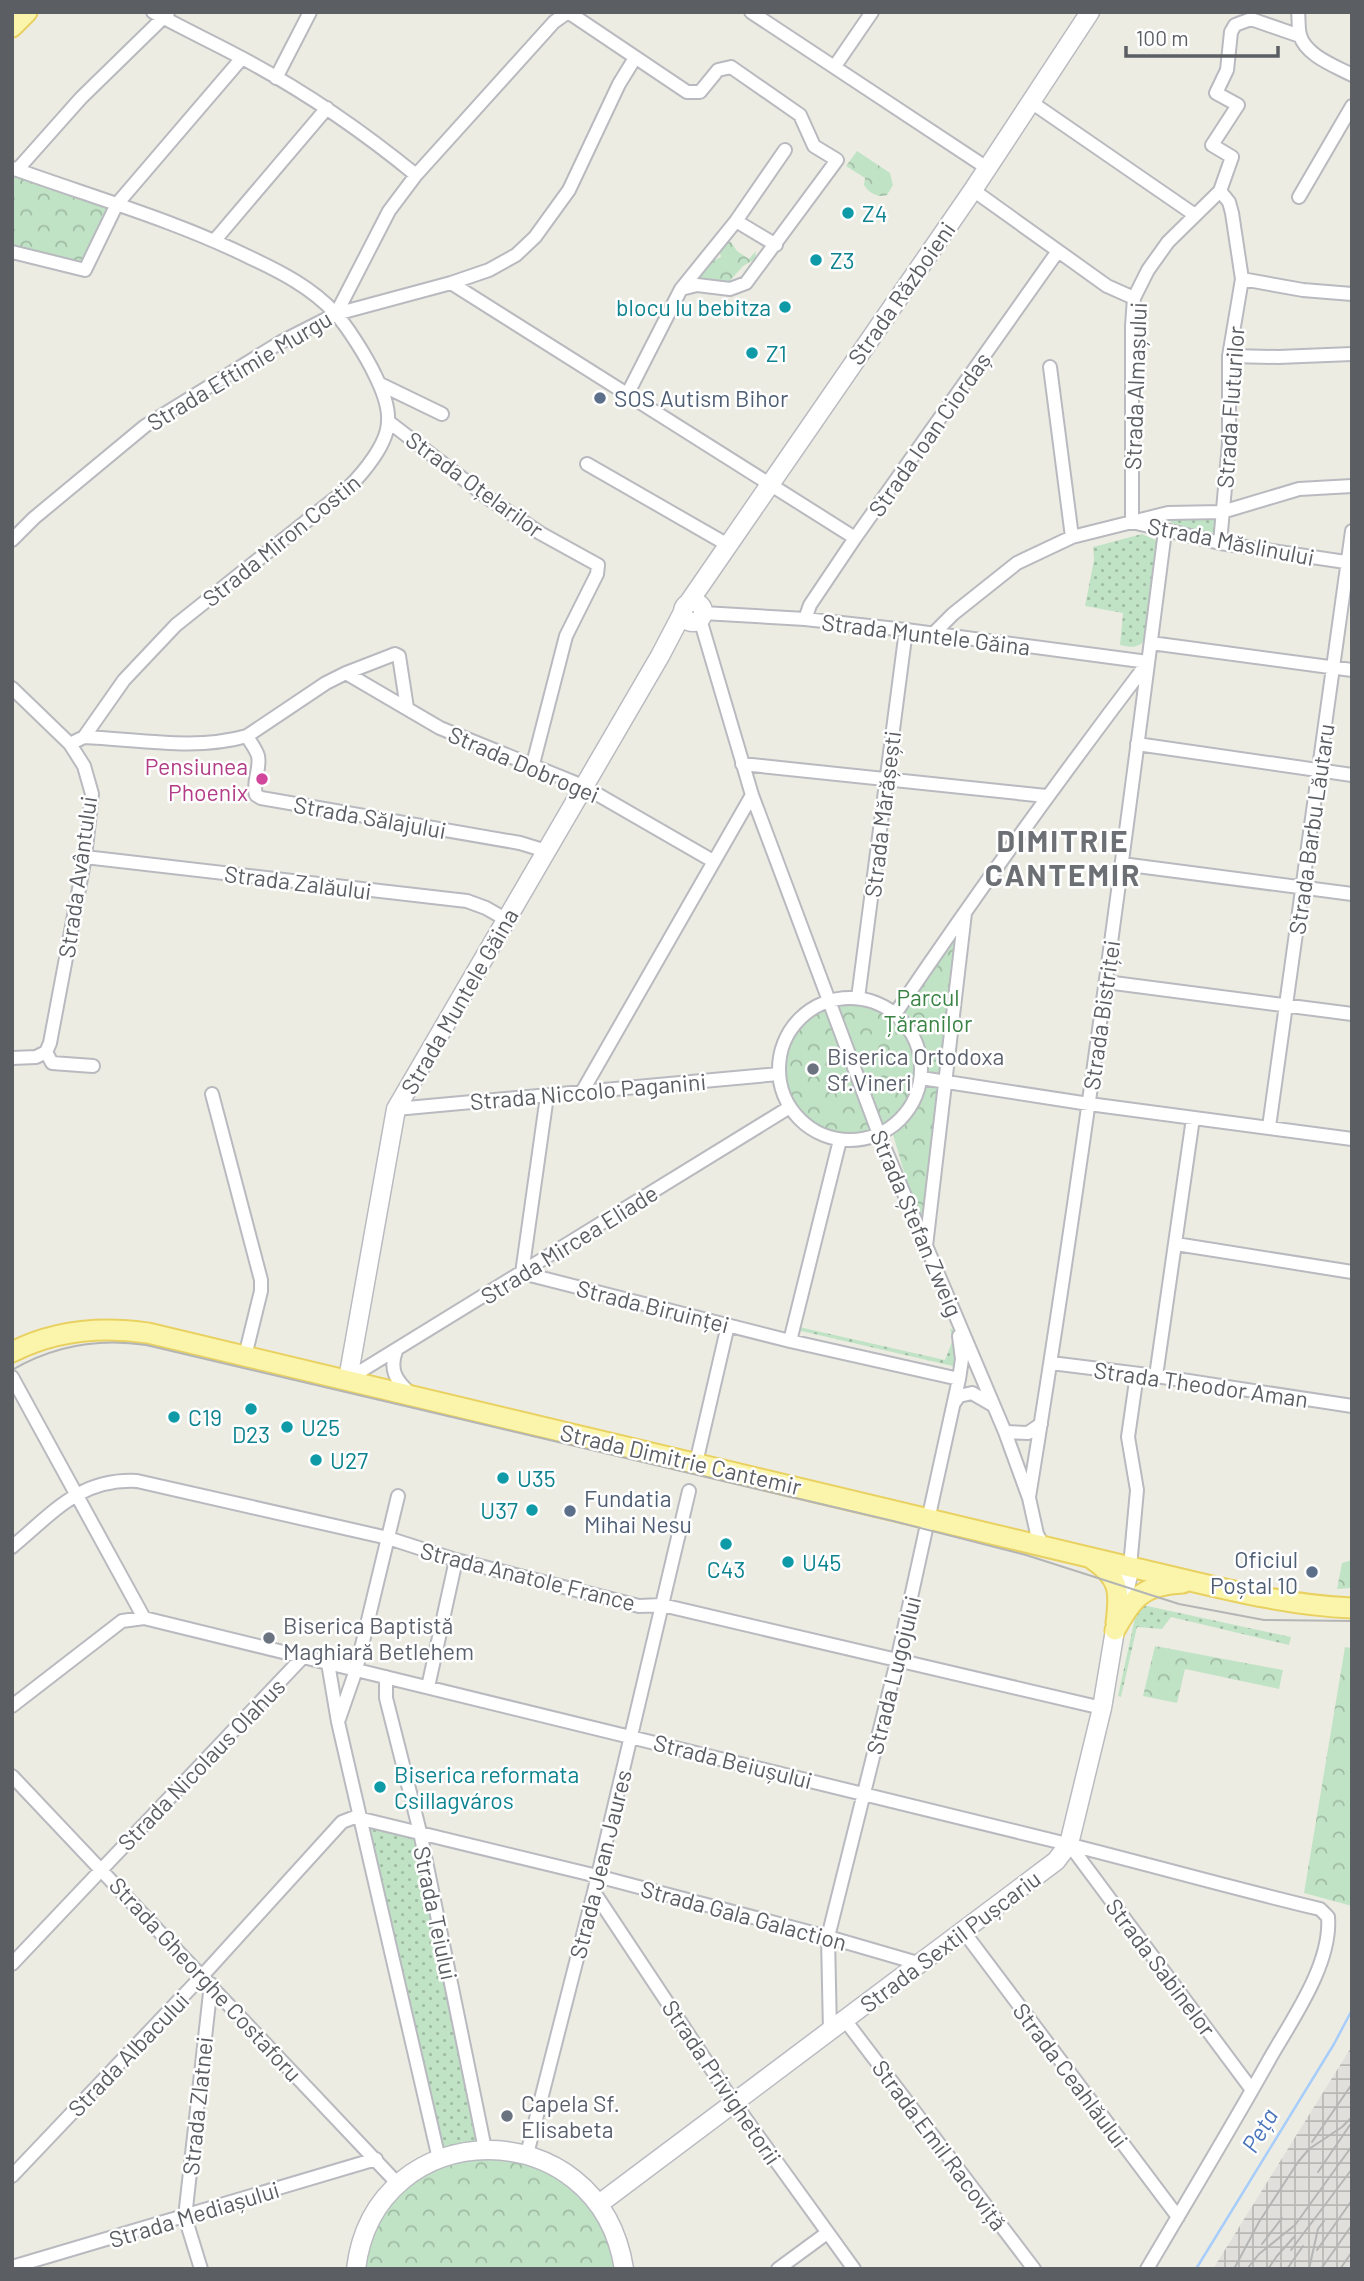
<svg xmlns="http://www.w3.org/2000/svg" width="1364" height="2281" font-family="Barlow,sans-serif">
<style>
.industrial{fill:url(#industrial-grid)}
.grass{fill:url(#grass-dots)}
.park{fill:url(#park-crowns)}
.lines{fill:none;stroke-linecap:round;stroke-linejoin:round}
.stream{stroke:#a7cdfa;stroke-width:2.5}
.street-casing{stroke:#b8babf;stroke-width:16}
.secondary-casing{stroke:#b9bbc1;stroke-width:21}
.primary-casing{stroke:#e9d161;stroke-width:23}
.street{stroke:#fff;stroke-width:12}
.secondary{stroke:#fff;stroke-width:18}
.primary{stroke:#faf5ab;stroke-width:19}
.tram{stroke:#b4b5b5;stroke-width:2}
.culture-dot{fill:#0f9aa8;stroke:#fff;stroke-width:2.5}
.service-dot{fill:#5c6f8a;stroke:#fff;stroke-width:2.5}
.hotel-dot{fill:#d1479c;stroke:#fff;stroke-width:2.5}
.worship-dot{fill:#6b7280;stroke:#fff;stroke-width:2.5}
.labels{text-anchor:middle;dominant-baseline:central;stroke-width:5;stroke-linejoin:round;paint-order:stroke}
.culture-label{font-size:23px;fill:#0d838f;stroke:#fff;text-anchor:start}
.street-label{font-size:23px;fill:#5b5e63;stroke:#fff}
.service-label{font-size:23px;fill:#4e5e75;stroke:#fff;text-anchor:start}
.hotel-label{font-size:23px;fill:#b23c85;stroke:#fff;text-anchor:end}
.park-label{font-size:23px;fill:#3a8345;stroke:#fff}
.worship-label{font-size:23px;fill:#5b616d;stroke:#fff;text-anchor:start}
.water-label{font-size:24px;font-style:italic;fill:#4b76bc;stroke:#fff}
.district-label{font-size:30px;font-weight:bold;letter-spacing:2px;fill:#6c7075;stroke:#fff}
</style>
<defs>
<pattern id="industrial-grid" width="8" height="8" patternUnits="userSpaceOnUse" patternTransform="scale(1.75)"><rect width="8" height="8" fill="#e1dfdb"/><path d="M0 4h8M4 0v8" fill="none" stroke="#b9b8b5"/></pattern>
<pattern id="grass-dots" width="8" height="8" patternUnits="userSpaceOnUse" patternTransform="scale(1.75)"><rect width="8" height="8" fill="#c1e3c5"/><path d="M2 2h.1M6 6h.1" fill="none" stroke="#a0bba4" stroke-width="1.8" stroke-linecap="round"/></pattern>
<pattern id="park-crowns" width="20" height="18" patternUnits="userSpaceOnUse" patternTransform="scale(1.75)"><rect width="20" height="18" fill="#c1e3c5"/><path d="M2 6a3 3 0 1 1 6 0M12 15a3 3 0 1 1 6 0" fill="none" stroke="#a0bba4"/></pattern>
</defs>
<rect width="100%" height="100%" fill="#edece3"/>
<path class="industrial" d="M1352 2046V2269H1213Z"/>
<path class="grass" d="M1175 517 1215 518 1216 526 1213 533 1184 528 1170 522Z
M1142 534 1158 541 1147 639C1138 648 1132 648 1120 645L1123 613 1085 606 1094 560 1093 547Z
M799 1327 945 1360 953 1339 950 1329 955 1330 959 1353 957 1367 797 1330Z
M1138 1604 1291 1637 1289 1645 1171 1617 1162 1629 1137 1627 1121 1697 1118 1696Z
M362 1819 420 1832 485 2149 439 2159Z"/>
<path class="park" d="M857 151 890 173 893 185 887 195C877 198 869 193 864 185L865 178 846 166Z
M12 173 107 206 82 265 12 245Z
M723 242H731L737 251 749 259 756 251 755 259 743 266 728 283 703 278 695 280 705 264 721 257 719 249Z
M965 909 926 1246 891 1128C878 1134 865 1140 850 1140 809 1141 776 1103 780 1062 784 1024 821 993 860 999 873 1001 883 1007 894 1013Z
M1352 1560V1588L1337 1589 1342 1563Z
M1155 1646 1283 1670 1279 1689 1185 1669 1177 1703 1143 1696Z
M1345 1647 1352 1648V1906L1304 1893Z
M485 2149 577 2181 624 2269H356L398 2184Z"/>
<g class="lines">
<path class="stream" d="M1196 2269 1334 2044 1352 2010"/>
<g class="street-casing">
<path id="street" d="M153 12C182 28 212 42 240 57 303 90 361 130 416 175
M568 12 687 92H700L718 70 731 67 800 115 814 146 837 160 746 283 730 289 697 285 681 289
M751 12 987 168
M1298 12C1299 19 1298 28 1300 35 1305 55 1335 66 1352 75
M1300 36 1251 19 1235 25 1231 32 1227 70 1216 93 1238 105 1212 145 1232 157 1220 191 1168 242 1148 270 1134 298 1132 326V522L1168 513 1222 512 1299 489 1352 486
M835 66 872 12
M276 78 310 12
M1031 102 1195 215
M12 168C92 197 174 220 251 258 281 272 312 288 335 313 348 327 367 358 375 375 381 387 389 407 388 421 388 444 363 473 348 488L176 625 124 680 84 737 70 744
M17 170 81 98 168 13
M973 190 1107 286 1134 298
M1299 197 1352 106
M736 221 776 245
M215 240 327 108
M12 252 85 270 117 204 242 58
M1242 279 1303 290 1352 294
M451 283 855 538
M336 314 389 211 416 175 554 22 568 12
M1229 356 1278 357 1352 354
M1050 367 1072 537
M380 384 442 414
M628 393 681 289 736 221 785 150
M389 422 488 498 540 533 598 565 597 574 566 636 533 764
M587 464 728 545
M12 540 34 518 145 426 281 342 336 314 451 283 489 270 516 255 535 237 569 190 619 84 635 58
M1220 543 1229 443V356L1242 279 1232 213 1229 202 1220 191
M703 613 805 619 906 630 1148 662C1060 778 976 894 895 1014
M700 619 752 795 880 1137 1005 1432 1029 1498 1037 1534 1043 1545
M805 619 810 605 855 538 1058 251
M934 633 953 614 1017 563 1072 537 1132 522 1220 543 1352 563
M1151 643 1352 670
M346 673 395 654 399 656 407 708
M12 688 70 744 84 766 92 794 85 857 50 1043 46 1052
M247 736C250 742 256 749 258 756 261 769 252 782 256 795L261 798 520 843 546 851
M84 737C137 739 195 751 247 736L326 683 346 673 440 728 583 786 713 861
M1137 744 1352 775
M742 764 1046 796
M85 857 467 901 486 908 507 920
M1122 864 1352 894
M1106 982 1352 1014
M858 998 906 630
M779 1069a71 71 0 1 1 142 0a71 71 0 1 1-142 0Z
M46 1052 52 1063 93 1066
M12 1058 36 1057 46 1052
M921 1078 1089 1104 1352 1139
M582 1092 752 795
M212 1094 261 1280V1291L245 1356
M547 1096 522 1273 790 1341 959 1379
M396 1109 779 1074
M1269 1127 1352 531
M1176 1244 1352 1272
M926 1246 965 913
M790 1341 840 1140
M396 1351C389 1370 396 1381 411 1394
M1051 1363 1156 1376 1352 1406
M1156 1376 1193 1118
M12 1377 144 1618
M348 1379 790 1107
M954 1403 959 1396 972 1393 991 1404
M1005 1432 1028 1433 1041 1424
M696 1463 728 1325
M1029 1497C1081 1176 1124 853 1165 531
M12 1547C53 1513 80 1478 137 1481L388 1538 456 1560 639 1606 662 1605 1102 1708
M1130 1567 1137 1490 1128 1437 1137 1374
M328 1663 338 1722 439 2159
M386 1677V1698L420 1832 485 2149
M428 1687 456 1560
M12 1706 122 1621 144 1618C448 1692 752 1766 1055 1841 1144 1863 1231 1888 1320 1909L1328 1917C1332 1964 1291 2021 1269 2060 1230 2130 1188 2199 1147 2269
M339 1719 356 1670 398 1496
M12 1776 398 2184
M1069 1844 1252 2090
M594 1892 732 2100 854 2269
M964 1932 1178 2217
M12 1964 303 1657
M845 2020 1034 2269
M830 2032 828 1937 897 1661 959 1379 962 1359 959 1336
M527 2154 594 1892 689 1491
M12 2176 203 1975 342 1822 355 1817 362 1819 597 1876 828 1937 921 1964
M12 2267 376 2159
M201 2269 185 2217 211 1984
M778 2269 827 2233"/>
</g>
<g class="secondary-casing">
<path id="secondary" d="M683 612a10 10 0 1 1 20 0a10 10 0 1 1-20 0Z
M689 602 973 190 1090 12
M348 1379 396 1109 660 656 683 612
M599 2204 1056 1861 1069 1844 1102 1708 1115 1630 1130 1567
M356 2269C375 2112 599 2109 624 2269"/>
</g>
<g class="primary-casing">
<path id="primary" d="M12 27 27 12
M12 1352C55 1330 101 1326 148 1333L1130 1567C1203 1583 1277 1605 1352 1608
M1092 1559C1120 1578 1120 1591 1116 1623
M1115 1630C1133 1597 1143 1585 1183 1583"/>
</g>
<use href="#street" class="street"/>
<use href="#secondary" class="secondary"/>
<use href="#primary" class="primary"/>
<path class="tram" d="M12 1370C53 1346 99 1338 146 1345L893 1521 1026 1555 1179 1604 1264 1620 1352 1621
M1312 2142 1352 2084
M1318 2172 1350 2125
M1262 2244 1282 2218
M1291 2250 1352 2169
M1317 2250 1352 2200
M1234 2269 1259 2222 1298 2162 1309 2149 1342 2127 1352 2117
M1247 2269 1259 2254 1295 2225 1352 2146
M1268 2269 1277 2256 1294 2237
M1287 2269 1303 2246
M1309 2269 1318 2229 1324 2221
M1321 2269 1352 2225
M1340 2269 1352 2252"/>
</g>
<g class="culture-dot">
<circle cx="848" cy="213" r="7"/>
<circle cx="816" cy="260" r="7"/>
<circle cx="785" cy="307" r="7"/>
<circle cx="752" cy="353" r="7"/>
<circle cx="251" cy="1409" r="7"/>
<circle cx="174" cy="1417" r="7"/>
<circle cx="287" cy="1427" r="7"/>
<circle cx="316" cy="1460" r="7"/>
<circle cx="503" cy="1478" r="7"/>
<circle cx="532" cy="1510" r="7"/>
<circle cx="726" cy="1544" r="7"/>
<circle cx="788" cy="1562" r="7"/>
<circle cx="380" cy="1787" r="7"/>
</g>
<g class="service-dot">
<circle cx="600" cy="398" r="7"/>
<circle cx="570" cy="1511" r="7"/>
<circle cx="1312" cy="1572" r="7"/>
</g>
<circle class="hotel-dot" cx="262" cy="779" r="7"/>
<g class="worship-dot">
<circle cx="813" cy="1069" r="7"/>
<circle cx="269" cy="1638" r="7"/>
<circle cx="507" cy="2116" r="7"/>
</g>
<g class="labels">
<g class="culture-label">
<text x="862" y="213">Z4</text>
<text x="830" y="260">Z3</text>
<text x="771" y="307" text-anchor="end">blocu lu bebitza</text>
<text x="766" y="353">Z1</text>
<text x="188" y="1417">C19</text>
<text x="301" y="1427">U25</text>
<text x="251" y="1434" text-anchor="middle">D23</text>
<text x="330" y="1460">U27</text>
<text x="517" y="1478">U35</text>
<text x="518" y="1510" text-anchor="end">U37</text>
<text x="802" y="1562">U45</text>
<text x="726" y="1569" text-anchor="middle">C43</text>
<text x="394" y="1774">Biserica reformata<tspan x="394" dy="26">Csillagváros</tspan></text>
</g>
<g class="street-label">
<text transform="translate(901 293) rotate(-55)">Strada Războieni</text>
<text transform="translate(239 370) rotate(-31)">Strada Eftimie Murgu</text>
<text transform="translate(1135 386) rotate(-88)">Strada Almașului</text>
<text transform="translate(1230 407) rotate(-86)">Strada Fluturilor</text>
<text transform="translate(929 434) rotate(-55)">Strada Ioan Ciordaș</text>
<text transform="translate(475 484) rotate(36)">Strada Oțelarilor</text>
<text transform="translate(281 540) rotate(-39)">Strada Miron Costin</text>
<text transform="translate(1231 541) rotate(11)">Strada Măslinului</text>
<text transform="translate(926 634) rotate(7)">Strada Muntele Găina</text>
<text transform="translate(524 764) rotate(23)">Strada Dobrogei</text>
<text transform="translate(882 814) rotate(-83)">Strada Mărășești</text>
<text transform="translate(370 817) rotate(10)">Strada Sălajului</text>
<text transform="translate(1311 829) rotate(-82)">Strada Barbu Lăutaru</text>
<text transform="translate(77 877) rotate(-82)">Strada Avântului</text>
<text transform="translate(298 882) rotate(7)">Strada Zalăului</text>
<text transform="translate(459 1001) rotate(-60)">Strada Muntele Găina</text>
<text transform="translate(1101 1015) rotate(-82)">Strada Bistriței</text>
<text transform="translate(588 1091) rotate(-5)">Strada Niccolo Paganini</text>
<text transform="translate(917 1223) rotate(67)">Strada Ștefan Zweig</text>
<text transform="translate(569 1244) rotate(-32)">Strada Mircea Eliade</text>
<text transform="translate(653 1306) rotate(14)">Strada Biruinței</text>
<text transform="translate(1201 1384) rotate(8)">Strada Theodor Aman</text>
<text transform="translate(681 1459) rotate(13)">Strada Dimitrie Cantemir</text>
<text transform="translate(528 1576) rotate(14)">Strada Anatole France</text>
<text transform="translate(893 1675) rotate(-76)">Strada Lugojului</text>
<text transform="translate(733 1761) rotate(14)">Strada Beiușului</text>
<text transform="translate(201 1764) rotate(-46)">Strada Nicolaus Olahus</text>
<text transform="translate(600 1864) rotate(-76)">Strada Jean Jaures</text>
<text transform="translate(436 1913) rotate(78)">Strada Teiului</text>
<text transform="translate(744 1915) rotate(15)">Strada Gala Galaction</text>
<text transform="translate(950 1941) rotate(-37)">Strada Sextil Pușcariu</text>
<text transform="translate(1161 1967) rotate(53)">Strada Sabinelor</text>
<text transform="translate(206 1979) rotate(47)">Strada Gheorghe Costaforu</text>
<text transform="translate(128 2054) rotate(-46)">Strada Albacului</text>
<text transform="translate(1071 2075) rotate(53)">Strada Ceahlăului</text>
<text transform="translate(722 2082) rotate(56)">Strada Privighetorii</text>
<text transform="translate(197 2106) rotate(-84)">Strada Zlatnei</text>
<text transform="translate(940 2145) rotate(53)">Strada Emil Racoviță</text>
<text transform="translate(194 2214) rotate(-17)">Strada Mediașului</text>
</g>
<g class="service-label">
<text x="614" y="398">SOS Autism Bihor</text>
<text x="584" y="1498">Fundatia<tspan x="584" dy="26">Mihai Nesu</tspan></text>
<text x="1298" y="1559" text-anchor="end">Oficiul<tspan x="1298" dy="26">Poștal 10</tspan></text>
</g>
<g class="hotel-label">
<text x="248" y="766">Pensiunea<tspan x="248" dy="26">Phoenix</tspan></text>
</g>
<g class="park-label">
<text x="928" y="997">Parcul<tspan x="928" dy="26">Țăranilor</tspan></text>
</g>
<g class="worship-label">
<text x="827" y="1056">Biserica Ortodoxa<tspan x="827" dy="26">Sf.Vineri</tspan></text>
<text x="283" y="1625">Biserica Baptistă<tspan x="283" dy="26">Maghiară Betlehem</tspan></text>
<text x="521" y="2103">Capela Sf.<tspan x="521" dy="26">Elisabeta</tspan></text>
</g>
<g class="water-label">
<text transform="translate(1259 2130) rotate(-59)">Peța</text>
</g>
<g class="district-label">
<text x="1063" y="840">DIMITRIE<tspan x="1063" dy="34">CANTEMIR</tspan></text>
</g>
</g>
<rect width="1364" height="2281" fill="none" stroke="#5b5e63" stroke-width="28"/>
<path d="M1126 46v10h152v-10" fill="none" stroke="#5b5e63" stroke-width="3.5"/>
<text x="1136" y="46" font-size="21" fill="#5b5e63" stroke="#ffffff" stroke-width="5" paint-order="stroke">100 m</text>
</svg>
